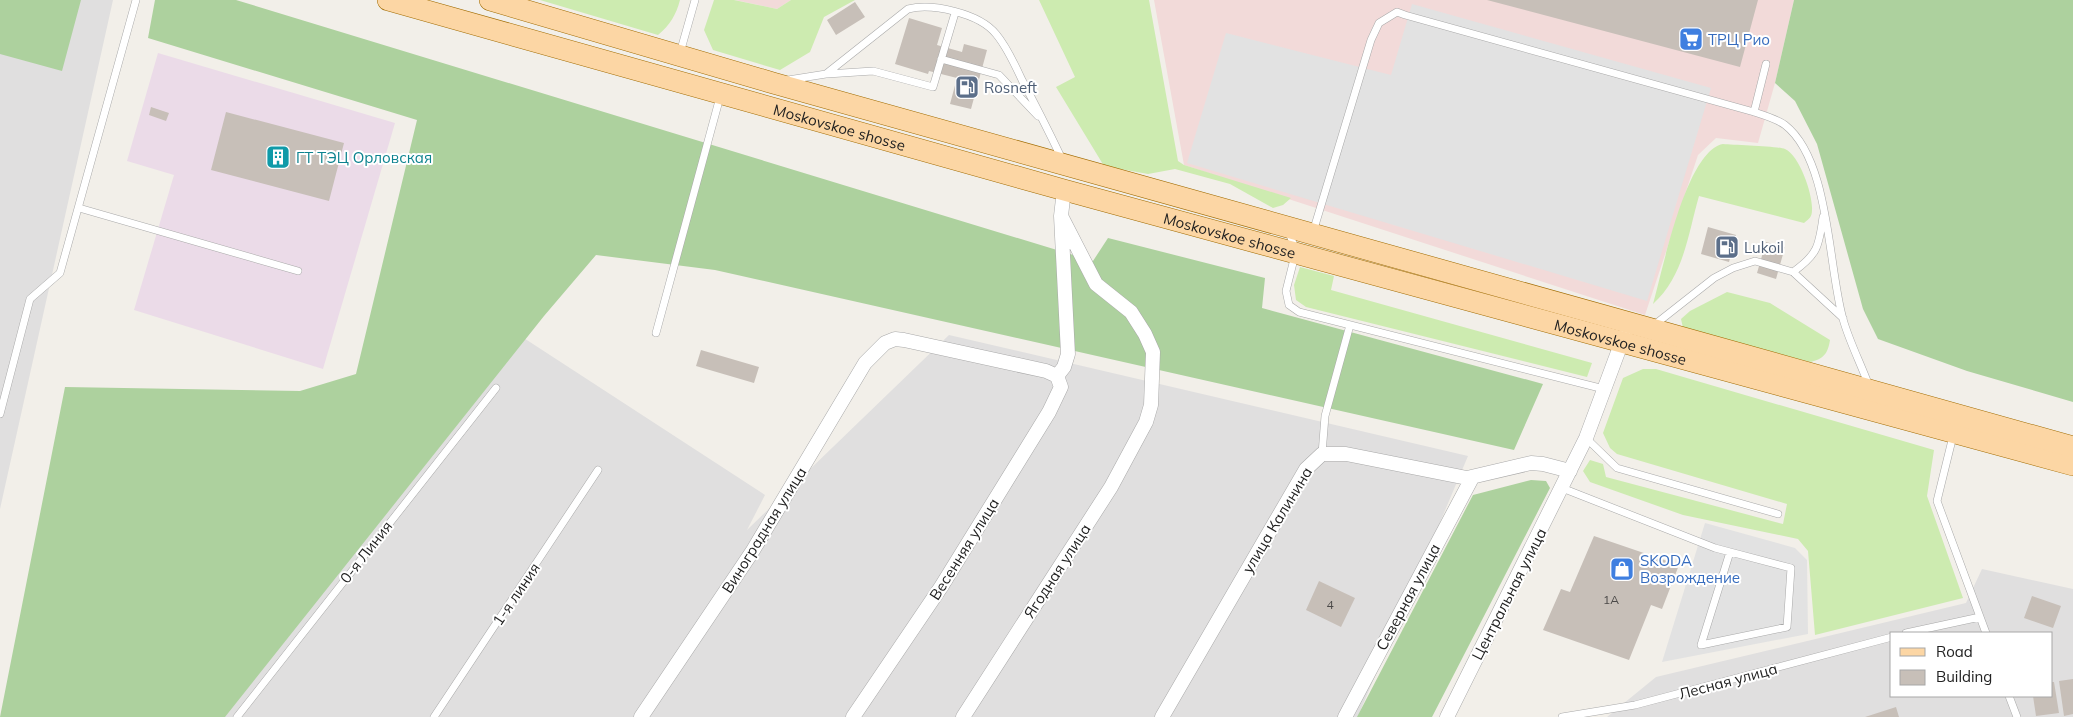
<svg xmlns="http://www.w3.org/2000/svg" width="2073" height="717" font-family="Mulish,sans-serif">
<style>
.residential{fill:#e0dfdf;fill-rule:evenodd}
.commercial{fill:#f2dad9}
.industrial{fill:#ebdbe8}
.grass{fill:#cdebb0}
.forest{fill:#add19e}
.parking{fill:#e2e2e2}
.building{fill:#c7bfb8}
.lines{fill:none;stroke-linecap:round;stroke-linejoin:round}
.lane-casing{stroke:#a9a9a9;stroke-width:8}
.street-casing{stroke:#a9a9a9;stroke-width:15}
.primary-casing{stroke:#a06b00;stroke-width:22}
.lane{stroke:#fff;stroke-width:7}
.street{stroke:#fff;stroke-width:14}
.primary{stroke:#fcd6a4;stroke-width:21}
.labels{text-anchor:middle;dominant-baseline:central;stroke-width:4;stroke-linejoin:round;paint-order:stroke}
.number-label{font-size:12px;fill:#4b4948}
.shop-label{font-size:15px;fill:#366cbe;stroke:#fff;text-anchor:start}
.service-label{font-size:15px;fill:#4e5e75;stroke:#fff;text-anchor:start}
.street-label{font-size:15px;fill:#222;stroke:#fff}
.culture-label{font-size:15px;fill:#0d838f;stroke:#fff;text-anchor:start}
</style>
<rect width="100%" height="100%" fill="#f2efe9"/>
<path class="residential" d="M0 0H113L0 509Z
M490 316 765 495 747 530 949 335 1468 456 1359 714 1367 717H184Z
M1982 569 2073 589V717H1607L1656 677 1966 603ZM1892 633H2052V696H1892Z"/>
<path class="commercial" d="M735 0H791L777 9Z
M1154 0H1794L1775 83 1758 143 1716 138 1698 155 1645 315 1184 165Z"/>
<path class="industrial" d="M158 53 395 123 323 369 134 310 174 175 127 161Z"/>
<path class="grass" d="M540 0H680C676 15 670 25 658 35Z
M714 0H734L777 9 791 0H855L824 17 810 52 780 70 713 50 704 30Z
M1039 0H1149L1178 161 1184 165 1291 198 1283 205 1273 208 1230 184 1175 169 1148 174 1104 166 1056 87 1075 77Z
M1723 144C1734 145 1777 146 1785 149 1800 156 1813 195 1812 210 1812 217 1809 219 1804 223L1699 196C1688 234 1684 276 1653 304 1663 269 1686 151 1723 144Z
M1300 267 1334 276 1331 290 1592 363 1587 377 1306 307 1296 300 1294 285Z
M1727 292 1770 303 1830 340C1828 353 1824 359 1810 362L1683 328 1681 319 1690 311Z
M1643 369H1656L1934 450 1927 496 1963 598 1815 635 1808 551 1798 539 1683 515 1590 482 1583 471 1590 460 1603 464 1606 477 1783 524 1787 504 1617 454 1610 448 1603 433 1623 378Z"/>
<path class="forest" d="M0 0H81L62 71 0 54Z
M155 0H236L1093 261 1108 238 1265 278 1262 308 1543 384 1514 450 715 270 596 255 544 316 225 717H0L65 387 300 391 356 374 417 120 148 38Z
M1794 0H2073V402L1967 371 1878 339 1863 309 1817 144 1795 101 1775 83Z
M1531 480 1546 481 1550 488 1432 717H1357L1473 495Z"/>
<path class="parking" d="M1412 4 1711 88 1647 301 1187 163 1226 33 1391 75Z
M1705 523 1795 548 1807 560 1808 634 1662 662Z"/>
<path class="building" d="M1487 0H1758L1740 67Z
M855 2 865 17 836 35 827 20Z
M909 18 942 28 937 45 962 52 964 44 987 50 971 109 950 104 957 78 929 71 928 74 895 64Z
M151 107 169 113 166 121 149 115Z
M226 112 344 143 329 201 211 170Z
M1708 227 1736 235 1729 262 1701 254Z
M1766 242 1785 247 1776 279 1757 273Z
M701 350 759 367 754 383 696 366Z
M1594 536 1679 565 1662 609 1651 605 1629 660 1543 630 1561 589 1570 592Z
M1319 581 1355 598 1341 627 1306 610Z
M2032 596 2061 606 2053 628 2024 618Z
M2073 679V714L2064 716 2059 681Z
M2052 682H2054L2059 713 2036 716 2033 696H2052Z
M1896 707 1899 717H1865Z"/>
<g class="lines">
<g class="lane-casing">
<path id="lane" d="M680 53 695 0
M941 59 999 75 1038 116
M827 74 873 71 933 87 955 13
M788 80 826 74 908 9C932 3 979 13 996 34 1007 47 1015 65 1022 80 1036 106 1049 132 1062 159
M1754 112 1766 64
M79 208 298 271
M1288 230 1296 251 1286 291 1289 305 1299 312 1604 389
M1313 232 1371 40 1379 23 1397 12 1405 15 1754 112C1763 115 1777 119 1785 125 1830 160 1828 267 1843 319 1849 341 1861 364 1869 386
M1793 272C1817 255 1819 247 1823 217
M1653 326 1714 278 1733 268 1755 261 1793 272 1843 318
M656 333 720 97
M0 414 30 299 60 273 136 0
M1953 436 1937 501 1986 633
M1586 438 1617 468 1778 514
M1322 454 1325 416 1350 325
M1562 488 1715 548 1791 568 1787 627 1701 645 1730 552
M1906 633 1980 617
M2009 696 2017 717
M237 717 496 388
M434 717 598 470
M1562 717 1635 705 1892 637"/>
</g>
<g class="street-casing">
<path id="street" d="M1057 376 1064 367 1068 354 1061 216 1064 190
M641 717 752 552 865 363 885 343 895 339 904 340 1046 371 1057 376
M853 717 941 587 1049 412 1061 387 1057 376
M963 717 1111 487 1146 422 1151 405 1153 352 1145 334 1131 312 1096 284 1061 216
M1162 717 1306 469 1322 454H1346L1467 478 1531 463 1543 464 1570 471
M1345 717 1472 478
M1447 717 1586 438 1624 336"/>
</g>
<g class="primary-casing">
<g id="primary">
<path id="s1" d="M388 0 1064 190 2073 465"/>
<path d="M490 0 773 83 2073 447"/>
</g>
</g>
<use href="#lane" class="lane"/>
<use href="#street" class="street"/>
<use href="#primary" class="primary"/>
</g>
<defs>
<g id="supermarket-square" transform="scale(1.25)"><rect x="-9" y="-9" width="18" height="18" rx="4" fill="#3f7fe0" stroke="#fff"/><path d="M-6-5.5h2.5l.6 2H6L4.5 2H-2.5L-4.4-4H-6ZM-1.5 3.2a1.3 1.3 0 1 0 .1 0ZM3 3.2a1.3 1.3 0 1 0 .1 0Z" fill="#fff"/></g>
<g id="fuel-square" transform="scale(1.25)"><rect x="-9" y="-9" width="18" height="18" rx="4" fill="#5c6f8a" stroke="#fff"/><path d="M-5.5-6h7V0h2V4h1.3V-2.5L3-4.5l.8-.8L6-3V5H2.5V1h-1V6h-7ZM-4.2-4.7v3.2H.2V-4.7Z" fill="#fff"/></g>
<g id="building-square" transform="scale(1.25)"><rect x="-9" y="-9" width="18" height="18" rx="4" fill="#0f9aa8" stroke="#fff"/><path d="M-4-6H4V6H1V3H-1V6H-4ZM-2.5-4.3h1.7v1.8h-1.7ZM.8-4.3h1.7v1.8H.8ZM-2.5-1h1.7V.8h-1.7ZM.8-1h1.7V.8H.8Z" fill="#fff"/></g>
<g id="shop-square" transform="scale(1.25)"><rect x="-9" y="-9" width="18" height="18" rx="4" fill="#3f7fe0" stroke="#fff"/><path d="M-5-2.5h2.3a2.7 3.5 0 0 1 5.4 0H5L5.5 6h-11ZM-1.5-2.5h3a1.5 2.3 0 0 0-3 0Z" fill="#fff"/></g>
</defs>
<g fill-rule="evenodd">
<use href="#supermarket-square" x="1691" y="39"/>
<use href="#fuel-square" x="967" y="87"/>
<use href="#building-square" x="278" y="157"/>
<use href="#fuel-square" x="1727" y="247"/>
<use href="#shop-square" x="1622" y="569"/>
</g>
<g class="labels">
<g class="number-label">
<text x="1611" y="599">1А</text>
<text x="1330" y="604">4</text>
</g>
<g class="shop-label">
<text x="1708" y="39">ТРЦ Рио</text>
<text x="1640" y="560">SKODA<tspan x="1640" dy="17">Возрождение</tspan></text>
</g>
<g class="service-label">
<text x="984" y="87">Rosneft</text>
<text x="1744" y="247">Lukoil</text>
</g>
<g class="street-label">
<text stroke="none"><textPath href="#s1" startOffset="469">Moskovskoe shosse</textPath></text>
<text stroke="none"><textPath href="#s1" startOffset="874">Moskovskoe shosse</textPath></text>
<text stroke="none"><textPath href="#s1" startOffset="1279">Moskovskoe shosse</textPath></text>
<text transform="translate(1277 520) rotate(-59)">улица Калинина</text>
<text transform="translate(764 530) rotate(-58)">Виноградная улица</text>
<text transform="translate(964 549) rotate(-58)">Весенняя улица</text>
<text transform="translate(366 552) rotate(-52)">0-я Линия</text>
<text transform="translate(1057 571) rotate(-57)">Ягодная улица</text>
<text transform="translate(516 594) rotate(-56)">1-я линия</text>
<text transform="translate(1509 594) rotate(-63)">Центральная улица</text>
<text transform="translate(1408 597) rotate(-62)">Северная улица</text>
<text transform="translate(1728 681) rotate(-15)">Лесная улица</text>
</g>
<g class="culture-label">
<text x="296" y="157">ГТ ТЭЦ Орловская</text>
</g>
</g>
<rect x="1890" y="632" width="162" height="65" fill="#ffffff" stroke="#a7a7a7"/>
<rect x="1900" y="648" width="25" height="8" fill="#fcd6a4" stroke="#a7a7a7"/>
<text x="1936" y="657" font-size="15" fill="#222222">Road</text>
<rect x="1900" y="670" width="25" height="15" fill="#c7bfb8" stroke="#a7a7a7"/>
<text x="1936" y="682" font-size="15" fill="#222222">Building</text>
</svg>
